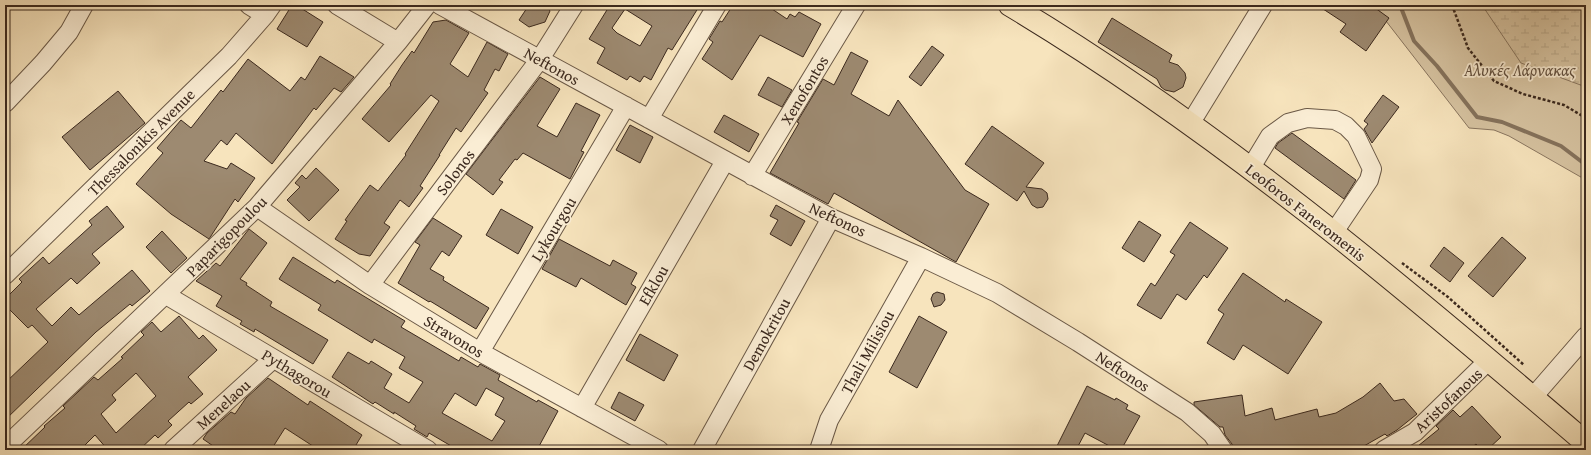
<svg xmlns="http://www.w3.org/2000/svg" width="1591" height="455" font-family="'Gentium Book Plus',serif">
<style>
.green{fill:#d7c4a2;stroke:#897660}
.wetland{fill:url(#wetland-marsh);stroke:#897660}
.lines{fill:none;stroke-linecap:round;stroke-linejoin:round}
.stream{stroke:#85735d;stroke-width:4}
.building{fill:#9d8a71;stroke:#3b291e;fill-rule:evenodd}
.minor-casing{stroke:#6a5846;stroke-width:20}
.major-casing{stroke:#3b291e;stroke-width:24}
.path{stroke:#3b291e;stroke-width:2.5;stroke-dasharray:3 2;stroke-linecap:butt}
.minor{stroke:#faedd4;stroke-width:18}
.major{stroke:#f7e4bd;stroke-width:22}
.labels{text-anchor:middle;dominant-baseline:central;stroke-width:3.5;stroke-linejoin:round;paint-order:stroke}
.street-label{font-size:16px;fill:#3b291e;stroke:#faedd4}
.park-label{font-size:16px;font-style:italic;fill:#62503f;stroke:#faedd4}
</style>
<defs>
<pattern id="wetland-marsh" width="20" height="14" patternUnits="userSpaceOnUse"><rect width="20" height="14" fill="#d7c4a2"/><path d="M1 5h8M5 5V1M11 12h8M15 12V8" fill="none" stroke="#b9a88b"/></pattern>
</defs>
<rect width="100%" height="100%" fill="#f7e4bd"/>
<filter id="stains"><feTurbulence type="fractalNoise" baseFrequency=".005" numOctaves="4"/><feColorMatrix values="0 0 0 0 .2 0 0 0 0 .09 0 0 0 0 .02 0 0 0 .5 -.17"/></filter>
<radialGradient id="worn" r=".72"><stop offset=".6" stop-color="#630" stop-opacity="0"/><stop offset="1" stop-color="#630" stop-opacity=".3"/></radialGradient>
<path class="green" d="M1379 5H1586V180L1509 136 1494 130 1469 128 1379 12Z"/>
<path class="wetland" d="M1482 5H1586V87L1521 63Z"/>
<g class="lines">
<path class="stream" d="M1400 5 1414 41 1437 66 1477 117 1502 122 1561 146 1586 165"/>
</g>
<path class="building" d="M292 5H296L323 22 307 47 277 29Z
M529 5H546L550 11 545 22 529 27 519 20Z
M610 5H700L672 50 668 48 651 80 644 76 640 82 630 76 627 80 597 63 605 48 589 39ZM625 9 652 26 640 46 617 33 612 28Z
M733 5H766L787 19 790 14 795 17 799 12 821 24 803 57 760 35 732 80 702 59 713 42 709 39 720 21 722 22Z
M1317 5H1371L1389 18 1366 51 1340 32 1346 24Z
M1112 18 1172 55 1169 62 1178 65 1185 73 1186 78 1183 87 1174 92 1165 90 1161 87 1157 79 1098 42Z
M446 20 469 33 450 64 468 77 487 42 508 54 499 71 495 69 484 90 488 93 461 132 456 128 439 155H440L420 186 423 188 409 207 400 200 384 223 390 227 370 256 359 254 335 239 347 221 345 220 370 185 378 191 406 155 405 154 439 101 431 95 389 142 362 119 391 85 390 84 402 65 412 51 414 53 433 22Z
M932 46 944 55 921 86 909 77Z
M851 52 868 61 851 94 889 116 898 100 965 190 989 204 956 262 834 193 828 204 770 173 799 123 797 122 823 79 834 85Z
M320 56 354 77 341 92 334 88 316 110 314 108 272 164 236 133 227 145 221 140 204 161 227 169 231 163 255 178 238 202 235 199 209 239 171 214 136 184 163 153 157 148 181 120 191 128 221 90 223 92 248 59 290 91 301 77 305 80Z
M540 77 560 89 537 126 557 137 576 103 600 115 581 151 584 152 570 179 523 153 517 160 515 159 499 180 503 182 493 195 466 174Z
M768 77 792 90 782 107 758 95Z
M118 91 145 123 90 170 62 137Z
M1383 95 1399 107 1372 143 1364 129 1368 124 1364 121Z
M724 115 759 134 749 152 714 132Z
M630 125 653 137 640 163 616 150Z
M992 126 1044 163 1026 187 1042 189 1047 193 1048 199 1043 207 1037 208 1032 205 1024 191 1017 201 965 164Z
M1292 133 1356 180 1344 199 1275 148 1278 143Z
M316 168 339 190 309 221 287 200 300 187 295 183 302 175 306 179Z
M776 205 805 221 791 246 770 234 778 220 770 216Z
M107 206 124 227 92 254 100 263 77 284 71 278 36 309 52 326 71 307 79 315 132 270 150 291 132 306 130 304 96 332 5 420V383L48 342 32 325 28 328 5 305V299L22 282 19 279 43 257 49 264 92 225 89 221Z
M501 209 533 227 518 254 486 235Z
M433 218 462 236 449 256 442 251 430 269 444 277 443 280 489 308 476 329 430 301 429 302 398 283 420 245 415 242Z
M1139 221 1161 235 1144 262 1122 248Z
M1190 222 1228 248 1207 278 1204 275 1186 300 1177 294 1161 319 1137 305 1151 283 1155 286 1175 255 1170 252Z
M249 229 267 243 240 279 247 283 246 285 272 302 270 306 328 340 313 364 255 329 254 332 240 324 242 321 216 306 222 296 196 281 216 263 220 266Z
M162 231 187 258 171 273 146 247Z
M1502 237 1526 258 1493 297 1468 276Z
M559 239 610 266 613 260 637 273 631 284 636 287 626 305 581 278 576 287 542 269Z
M1444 247 1464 263 1450 282 1430 266Z
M293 257 335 283 337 280 405 321 401 327 459 361 461 357 478 367 480 364 500 375 498 380 537 402 538 400 558 411 537 450H458L429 433 427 437 414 429 416 426 394 412V414L375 402 373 404 332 377 348 352 369 364 371 361 392 374 384 388 409 403 423 382 399 368 405 357 374 339 372 343 318 310 321 305 279 279ZM486 388 504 398 495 415 505 421 492 441 442 413 455 393 476 406Z
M1243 273 1285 302 1286 299 1322 322 1288 374 1243 345 1234 360 1207 343 1224 314 1218 310Z
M937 292 944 294 945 300 941 305 934 307 931 299 933 294Z
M179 316 199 339 203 335 217 350 188 377 203 394 191 404 189 402 168 421 172 425 158 438 155 435 139 450H108L95 435 80 450H21L45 427 44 426 65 408 63 406 94 377 98 380 123 358 121 357 144 335 141 332 152 322 161 332ZM136 373 156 396 116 433 101 414 116 400 112 395Z
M919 316 947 332 917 388 889 372Z
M640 334 678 355 664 381 626 360Z
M268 378 308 405 310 401 362 435 353 450H319L285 428 271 450H219L203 439 207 433 231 412 235 414 246 398Z
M1380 383 1394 401 1404 399 1417 414 1397 430 1387 436 1385 434 1357 450H1233L1232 444 1225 435 1223 427H1220L1194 405V402L1242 395 1245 416 1272 408 1275 420 1317 409 1319 417 1336 413 1363 397Z
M1087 386 1115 400 1116 398 1128 405 1126 409 1140 416 1121 450H1117L1085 433 1076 450H1055Z
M619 392 644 405 635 421 611 408Z
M1472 406 1501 437 1487 450H1482L1476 444 1469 450H1413L1439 429 1436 426 1453 410 1460 417Z"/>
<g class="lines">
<g class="minor-casing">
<path id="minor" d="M249 5 265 15
M337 5 398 42
M440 5 831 218 921 257 997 293 1078 342 1187 412 1212 434 1223 450
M5 103 43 63 69 32 84 5
M649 119 717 5
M1190 124 1263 5
M1250 169 1270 136 1288 123 1307 118 1335 120 1346 126 1356 136 1372 169 1369 180 1334 232
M752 176 856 5
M257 207 370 285 480 352 659 450
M5 275 229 56 265 15 272 5
M370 285 540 59 574 5
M166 295 428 450
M480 352 626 106
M1533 397 1586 336
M582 408 725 161
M5 447 257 207 398 42 427 5
M173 450 273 359
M702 450 831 218
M819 450 829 420 921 257
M1384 450 1415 432 1489 360"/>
</g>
<g class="major-casing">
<path id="major" d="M1010 5C1217 129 1403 286 1586 443"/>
</g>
<path class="path" d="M1452 5 1468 48 1494 81 1523 94 1564 105 1586 118
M1402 263 1448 297 1524 365"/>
<use href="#minor" class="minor"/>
<use href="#major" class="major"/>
</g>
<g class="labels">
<g class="street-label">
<text transform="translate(552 66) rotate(29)">Neftonos</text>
<text transform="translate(804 90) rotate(-59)">Xenofontos</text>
<text transform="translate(141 142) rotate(-45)">Thessalonikis Avenue</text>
<text transform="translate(455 172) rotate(-53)">Solonos</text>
<text transform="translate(1306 212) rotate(38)">Leoforos Faneromenis</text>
<text transform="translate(838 219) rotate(25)">Neftonos</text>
<text transform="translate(553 229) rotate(-59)">Lykourgou</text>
<text transform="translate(226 236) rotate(-45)">Paparigopoulou</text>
<text transform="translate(653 285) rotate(-60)">Efklou</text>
<text transform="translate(766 334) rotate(-61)">Demokritou</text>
<text transform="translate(454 336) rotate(31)">Stravonos</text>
<text transform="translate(867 352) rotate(-61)">Thali Milisiou</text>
<text transform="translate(1123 371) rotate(33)">Neftonos</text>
<text transform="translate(297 373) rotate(31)">Pythagorou</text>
<text transform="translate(1448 400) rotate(-43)">Aristofanous</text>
<text transform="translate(223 404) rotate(-42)">Menelaou</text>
</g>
<g class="park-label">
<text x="1520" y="70">Αλυκές Λάρνακας</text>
</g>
</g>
<rect width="1591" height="455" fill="none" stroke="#f7e4bd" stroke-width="20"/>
<rect x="6" y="6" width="1579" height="443" fill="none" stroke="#3b291e" stroke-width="2"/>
<rect x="10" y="10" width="1571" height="435" fill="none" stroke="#3b291e"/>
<rect width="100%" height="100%" filter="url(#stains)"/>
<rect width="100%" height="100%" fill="url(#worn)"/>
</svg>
